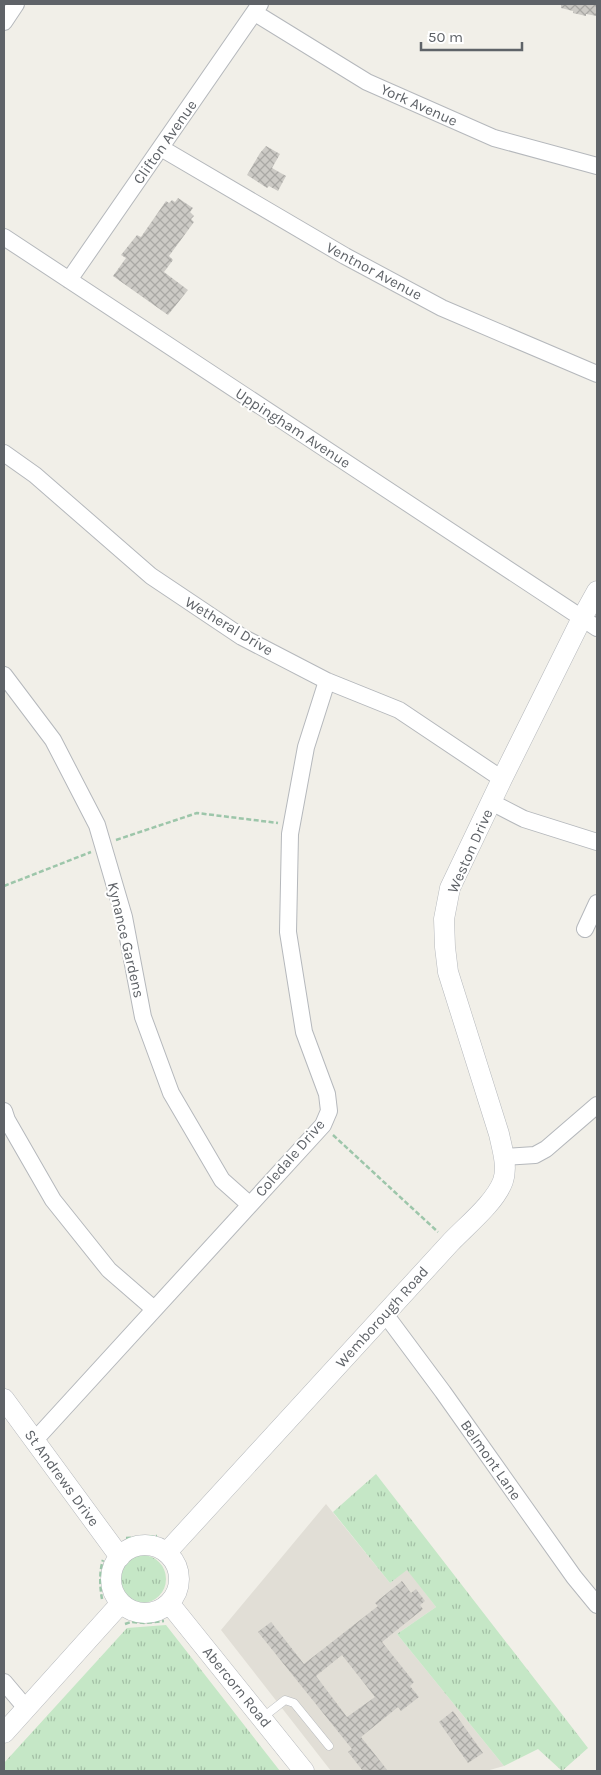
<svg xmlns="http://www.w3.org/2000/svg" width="601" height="1775" font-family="Karla,sans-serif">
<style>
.education{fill:#e1ded6}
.grass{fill:url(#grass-tufts)}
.building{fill:url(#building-cross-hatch);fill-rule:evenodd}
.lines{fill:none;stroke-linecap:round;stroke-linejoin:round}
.service-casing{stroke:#b5b8bc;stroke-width:9}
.minor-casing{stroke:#b5b8bc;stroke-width:18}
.tertiary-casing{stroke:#b5b8bc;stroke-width:21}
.path{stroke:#9dc6aa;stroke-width:2.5;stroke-dasharray:5 2.5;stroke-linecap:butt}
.service{stroke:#fff;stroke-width:8}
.minor{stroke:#fff;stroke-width:16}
.tertiary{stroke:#fff;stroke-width:20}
.labels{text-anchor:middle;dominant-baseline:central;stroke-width:4;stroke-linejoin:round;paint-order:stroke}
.street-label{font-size:15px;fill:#5f6368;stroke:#fff}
</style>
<defs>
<pattern id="grass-tufts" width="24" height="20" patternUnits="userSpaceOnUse" patternTransform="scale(1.25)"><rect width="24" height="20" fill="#c5e7c6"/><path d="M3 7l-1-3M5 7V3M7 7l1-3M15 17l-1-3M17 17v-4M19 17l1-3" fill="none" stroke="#a3bfa5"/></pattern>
<pattern id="building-cross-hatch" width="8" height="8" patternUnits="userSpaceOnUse" patternTransform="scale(1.25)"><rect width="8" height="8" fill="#cccac5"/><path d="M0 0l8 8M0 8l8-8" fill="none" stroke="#a9a8a4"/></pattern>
</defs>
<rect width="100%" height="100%" fill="#f1efe8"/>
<path class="education" d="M326 1504 390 1583 407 1569 436 1607 397 1634 504 1766 486 1771H331L221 1630Z"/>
<path class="grass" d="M376 1474 588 1748 562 1771 538 1749 504 1766 397 1634 436 1607 407 1570 390 1583 333 1512Z
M118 1579a24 24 0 1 1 48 0a24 24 0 1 1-48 0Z
M166 1625 280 1771H4V1763L127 1628Z"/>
<path class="building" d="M561 4H597V16L586 14V16L573 13V11L561 8Z
M266 146 280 154 272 168 286 176 278 191 269 186 267 188 247 175 260 153Z
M178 198 193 208 190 212 194 216 191 219 194 222 169 256 173 260 164 272 188 290 168 315 113 276 126 258 121 255 137 235 141 237 166 201 169 203 172 200 175 202Z
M402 1581 411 1593 416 1589 425 1601 420 1605 423 1609 382 1642 414 1682 410 1686 419 1697 401 1711 398 1707 361 1737 388 1771H363L348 1752 352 1749 258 1632 271 1622 304 1664 378 1606 375 1603ZM342 1655 375 1697 347 1717 316 1676Z
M453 1711 483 1753 468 1763 439 1722Z"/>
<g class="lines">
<g class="service-casing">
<path id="service" d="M262 1718 285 1700 294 1703 329 1746"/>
</g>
<g class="minor-casing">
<path id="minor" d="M255 13 367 82 494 138 597 166
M4 22 16 4
M161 148 345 256 442 308 597 374
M4 237 597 628
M69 280 260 4
M4 453 35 475 151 576 242 637 327 681 399 710 502 779
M4 675 53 740 97 825 124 917 143 1017 171 1093 222 1180 249 1204
M491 802 524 819 597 842
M585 929 597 903
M4 1111 7 1120 53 1200 109 1270 154 1309
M504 1157 535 1155 546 1149 597 1105
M385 1314 443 1392 574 1577 597 1605
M34 1441 323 1125 329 1111 327 1094 304 1032 288 932 290 834 306 747 327 681
M4 1682 26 1708"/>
</g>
<g class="tertiary-casing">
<path id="tertiary" d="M4 1399 120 1557
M111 1579a34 34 0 1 1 68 0a34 34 0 1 1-68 0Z
M167 1552 450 1243C466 1226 495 1203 503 1181 508 1167 502 1148 499 1134L448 972 445 947 444 919 450 888 502 779 582 618 597 591
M169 1603 304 1771
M4 1733 121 1603"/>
</g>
<path class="path" d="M116 840 197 813 278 823
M4 886 91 852
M333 1135 438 1232
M126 1538 157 1536
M182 1560 185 1588 184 1594
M102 1599C100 1588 99 1572 103 1560
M125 1624 131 1622 145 1623 164 1621"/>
<use href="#service" class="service"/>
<use href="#minor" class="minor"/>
<use href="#tertiary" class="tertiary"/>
</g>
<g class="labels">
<g class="street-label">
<text transform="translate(419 105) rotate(24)">York Avenue</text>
<text transform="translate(165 142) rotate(-55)">Clifton Avenue</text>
<text transform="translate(374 271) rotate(28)">Ventnor Avenue</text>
<text transform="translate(293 428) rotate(33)">Uppingham Avenue</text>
<text transform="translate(229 626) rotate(31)">Wetheral Drive</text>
<text transform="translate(470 851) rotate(-66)">Weston Drive</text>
<text transform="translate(126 940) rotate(77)">Kynance Gardens</text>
<text transform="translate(290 1158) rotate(-49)">Coledale Drive</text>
<text transform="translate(382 1317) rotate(-48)">Wemborough Road</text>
<text transform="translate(491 1460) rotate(55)">Belmont Lane</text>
<text transform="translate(62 1478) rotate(54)">St Andrews Drive</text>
<text transform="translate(237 1687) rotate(51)">Abercorn Road</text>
</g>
</g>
<rect width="601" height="1775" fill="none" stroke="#5f6368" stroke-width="10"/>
<path d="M421 42v8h101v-8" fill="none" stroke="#5f6368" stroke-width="2.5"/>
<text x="428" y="42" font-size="15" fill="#5f6368" stroke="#ffffff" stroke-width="4" paint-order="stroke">50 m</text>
</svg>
